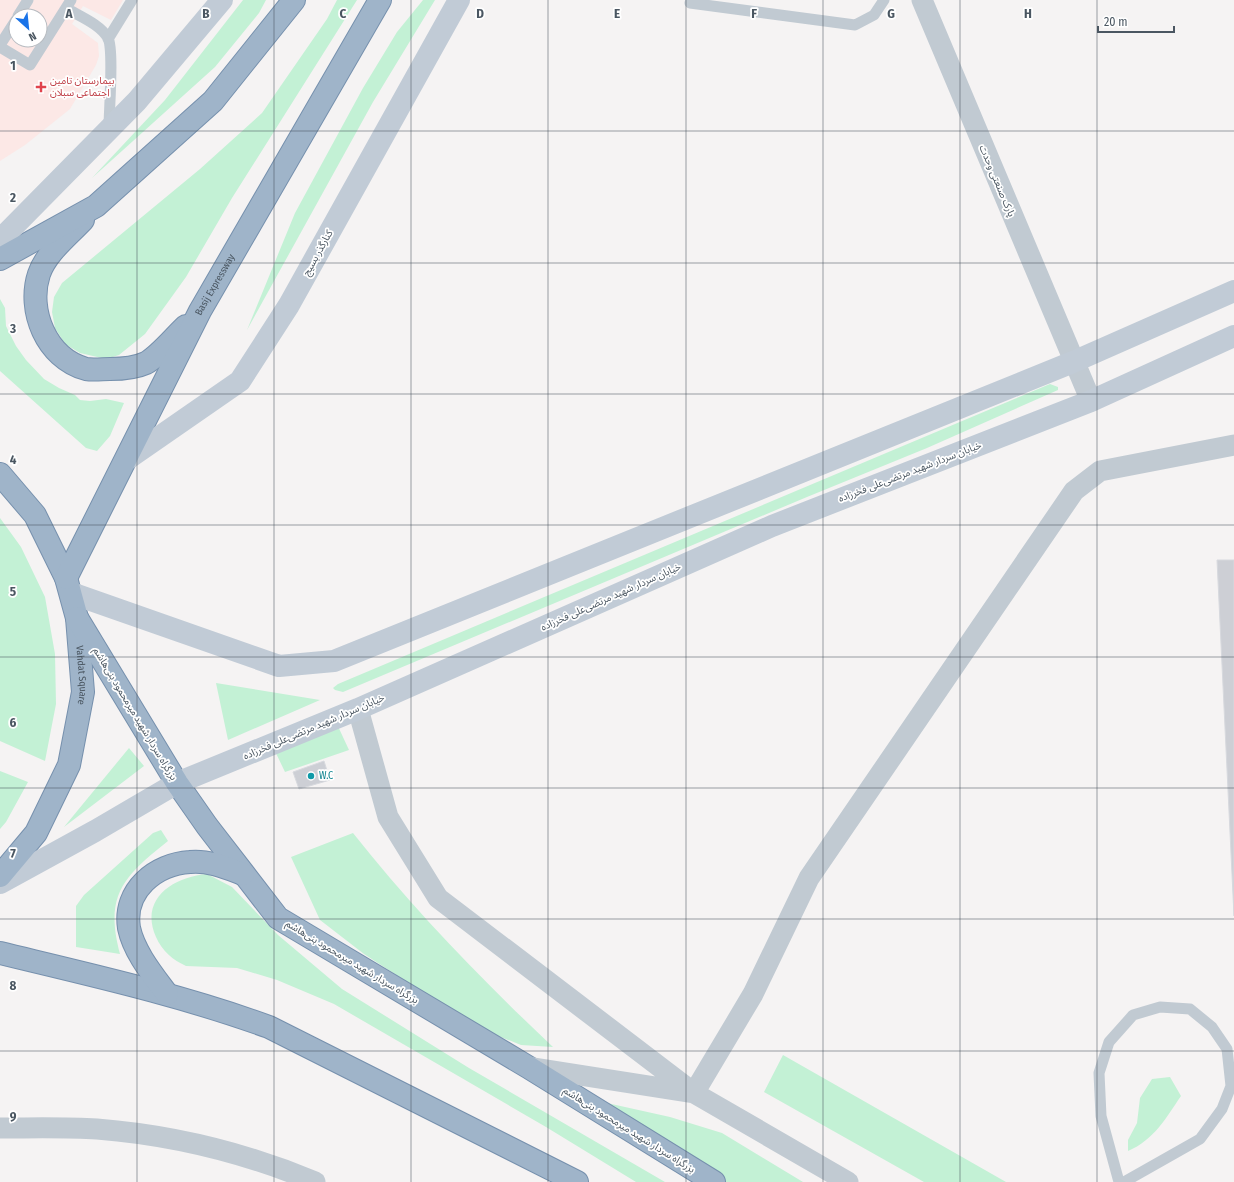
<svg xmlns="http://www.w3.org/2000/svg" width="1234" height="1182" font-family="'Fira Sans Condensed','Noto Sans Arabic',sans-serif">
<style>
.medical{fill:#fce8e6;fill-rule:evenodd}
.green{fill:#c3f1d5}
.building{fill:#cdcfd5;stroke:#d7d9de}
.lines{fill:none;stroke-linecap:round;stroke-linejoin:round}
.trunk-casing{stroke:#7690ad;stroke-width:24}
.service{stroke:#c1cad2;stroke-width:11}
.minor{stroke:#c1cad2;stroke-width:21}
.secondary{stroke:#c1cbd6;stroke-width:22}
.trunk{stroke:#9fb4c9;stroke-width:22}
.grid{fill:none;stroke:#4a5661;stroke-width:1;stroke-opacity:0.55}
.health-dot{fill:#e0444e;stroke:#fff;stroke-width:1.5}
.culture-dot{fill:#0f9aa8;stroke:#fff;stroke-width:1.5}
.labels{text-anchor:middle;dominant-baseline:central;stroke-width:3.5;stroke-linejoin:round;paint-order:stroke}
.health-label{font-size:10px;fill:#be3a42;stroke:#fff;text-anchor:start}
.street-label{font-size:10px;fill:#4a5661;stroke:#fff}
.culture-label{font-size:10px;fill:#0d838f;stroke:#fff;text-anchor:start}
.grid-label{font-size:13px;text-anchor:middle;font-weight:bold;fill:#4a5661;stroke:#fff;stroke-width:3.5;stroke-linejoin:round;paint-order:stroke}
</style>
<rect width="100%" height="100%" fill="#f5f3f3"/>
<path class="medical" d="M0 0H123L111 20 83 6 72 24 98 43 99 56 96 65 70 109 25 145 0 161ZM16 16H40V40H16Z"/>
<path class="green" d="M243 0H266L259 13 215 67 92 178 165 100Z
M337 0H357L232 198 186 277 145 334 119 355 106 359 80 353 65 344 55 328 52 312 54 297 62 283 200 169 262 113 327 19Z
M423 0H435L373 102 247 330 295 213 363 88 397 32Z
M0 299 5 308 6 326 16 346 26 360 44 379 59 388 75 395 80 400 90 401 106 399 124 403 110 436 97 451 86 448 0 371Z
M1050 384 1058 387V390L927 448 807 497 343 692 335 690 333 688 338 684Z
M0 518 21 547 45 597 55 654 56 704 45 761 0 741Z
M216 683 320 700 228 740Z
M336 722 349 750 285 772 273 747Z
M129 748 144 766 64 827Z
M0 771 28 782 6 822 0 829Z
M161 830 168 841C124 876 104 895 120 954L76 947V906L84 895 153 833Z
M353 833C414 910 482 980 553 1047L521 1045 478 1028 364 954 320 920 291 857Z
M207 874 232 887 278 935 342 989 469 1068 665 1182H636L546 1127 334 1004 277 980 237 968 186 966C173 960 162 951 156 937 139 899 173 877 207 874Z
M783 1055 1006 1182H924L764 1092Z
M1170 1077 1181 1096C1166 1118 1154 1140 1128 1151V1140L1137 1123 1140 1098 1152 1079Z
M589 1099 670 1117 722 1133 803 1182H720Z"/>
<path class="building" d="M1217 560H1234V916Z
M324 761 330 780 299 789 293 772Z"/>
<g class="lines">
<g class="trunk-casing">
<g id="trunk">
<path d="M83 220C68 236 46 253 39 274 27 310 46 358 86 369 93 370 103 369 110 369 122 369 135 368 146 363 159 356 175 336 186 326"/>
<path d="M0 259 96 206 213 101 294 0"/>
<path id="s1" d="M0 474 35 515 66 578 77 618 83 692 69 765 36 833 0 876"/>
<path id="s2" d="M66 578 200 311 380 0"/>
<path d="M77 618 177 783 207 826 278 918 528 1067 714 1182"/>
<path d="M0 953C91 975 181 995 269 1027L577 1182"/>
<path d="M167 994C153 975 134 952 129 928 123 890 156 864 190 862 208 860 227 868 243 874"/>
</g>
</g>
<path class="service" d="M690 3 855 25 874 15 884 0
M66 8C79 16 100 24 108 38 114 50 109 111 109 127
M18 16 28 0
M108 39 132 0
M0 45 16 20
M0 47 30 65 71 0
M1119 1182 1101 1116 1099 1073 1109 1042 1133 1015 1160 1007 1190 1009 1212 1027 1227 1049 1231 1086 1222 1109 1200 1139 1124 1182"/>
<path class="minor" d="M922 0 1091 401
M358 709 388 817 438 898 694 1093 848 1182
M528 1067 694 1093 753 994 809 878 1074 491 1100 471 1234 445
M0 1128C32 1128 65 1127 97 1129 172 1135 246 1153 315 1182"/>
<path class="secondary" d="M0 240 137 101 222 0
M126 460 240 381 289 305 459 0
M71 593 279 666 334 661 1073 362 1234 291
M0 883 95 831 177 783 358 709 772 526 1091 401 1234 336"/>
<use href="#trunk" class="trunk"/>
</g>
<path class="grid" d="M137 0V1182M274 0V1182M411 0V1182M548 0V1182M686 0V1182M823 0V1182M960 0V1182M1097 0V1182M0 131H1234M0 263H1234M0 394H1234M0 525H1234M0 657H1234M0 788H1234M0 919H1234M0 1051H1234"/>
<path class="health-dot" d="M39 81h4v4h4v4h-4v4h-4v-4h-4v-4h4z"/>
<circle class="culture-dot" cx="311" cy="776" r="4"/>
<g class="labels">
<g class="health-label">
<text x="50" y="81">بیمارستان تامین<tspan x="50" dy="12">اجتماعی سبلان</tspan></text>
</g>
<g class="street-label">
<text transform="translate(997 181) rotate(67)">پارک صنعتی وحدت</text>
<text transform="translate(318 253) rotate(-61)">کنارگذر بسیج</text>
<text stroke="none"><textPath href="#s2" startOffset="329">Basij Expressway</textPath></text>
<text transform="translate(910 472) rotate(-21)">خیابان سردار شهید مرتضی‌علی فخرزاده</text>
<text transform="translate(611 597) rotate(-24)">خیابان سردار شهید مرتضی‌علی فخرزاده</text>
<text stroke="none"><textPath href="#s1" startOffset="223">Vahdat Square</textPath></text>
<text transform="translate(135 714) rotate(59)">بزرگراه سردار شهید میرمحمود بنی‌هاشم</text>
<text transform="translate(314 727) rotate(-23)">خیابان سردار شهید مرتضی‌علی فخرزاده</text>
<text transform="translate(352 962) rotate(31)">بزرگراه سردار شهید میرمحمود بنی‌هاشم</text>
<text transform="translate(629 1130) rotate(32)">بزرگراه سردار شهید میرمحمود بنی‌هاشم</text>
</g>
<g class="culture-label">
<text x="319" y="776">W.C</text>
</g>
</g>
<g class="grid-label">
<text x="69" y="18">A</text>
<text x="206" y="18">B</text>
<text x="343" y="18">C</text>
<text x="480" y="18">D</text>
<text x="617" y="18">E</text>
<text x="754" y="18">F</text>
<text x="891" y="18">G</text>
<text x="1028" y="18">H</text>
<text x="13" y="70">1</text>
<text x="13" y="202">2</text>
<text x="13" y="333">3</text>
<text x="13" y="464">4</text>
<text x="13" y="596">5</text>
<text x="13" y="727">6</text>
<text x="13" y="858">7</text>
<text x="13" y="990">8</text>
<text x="13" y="1121">9</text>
</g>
<g transform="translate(28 28) rotate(153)"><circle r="19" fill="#ffffff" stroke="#b7bbc0"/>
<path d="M0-3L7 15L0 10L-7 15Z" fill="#1a73e8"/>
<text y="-6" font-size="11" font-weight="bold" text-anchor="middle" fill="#4a5661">N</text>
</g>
<path d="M1098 26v6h76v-6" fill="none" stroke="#4a5661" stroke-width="2"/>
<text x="1104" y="26" font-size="12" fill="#4a5661" stroke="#ffffff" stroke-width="3" paint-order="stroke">20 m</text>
</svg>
